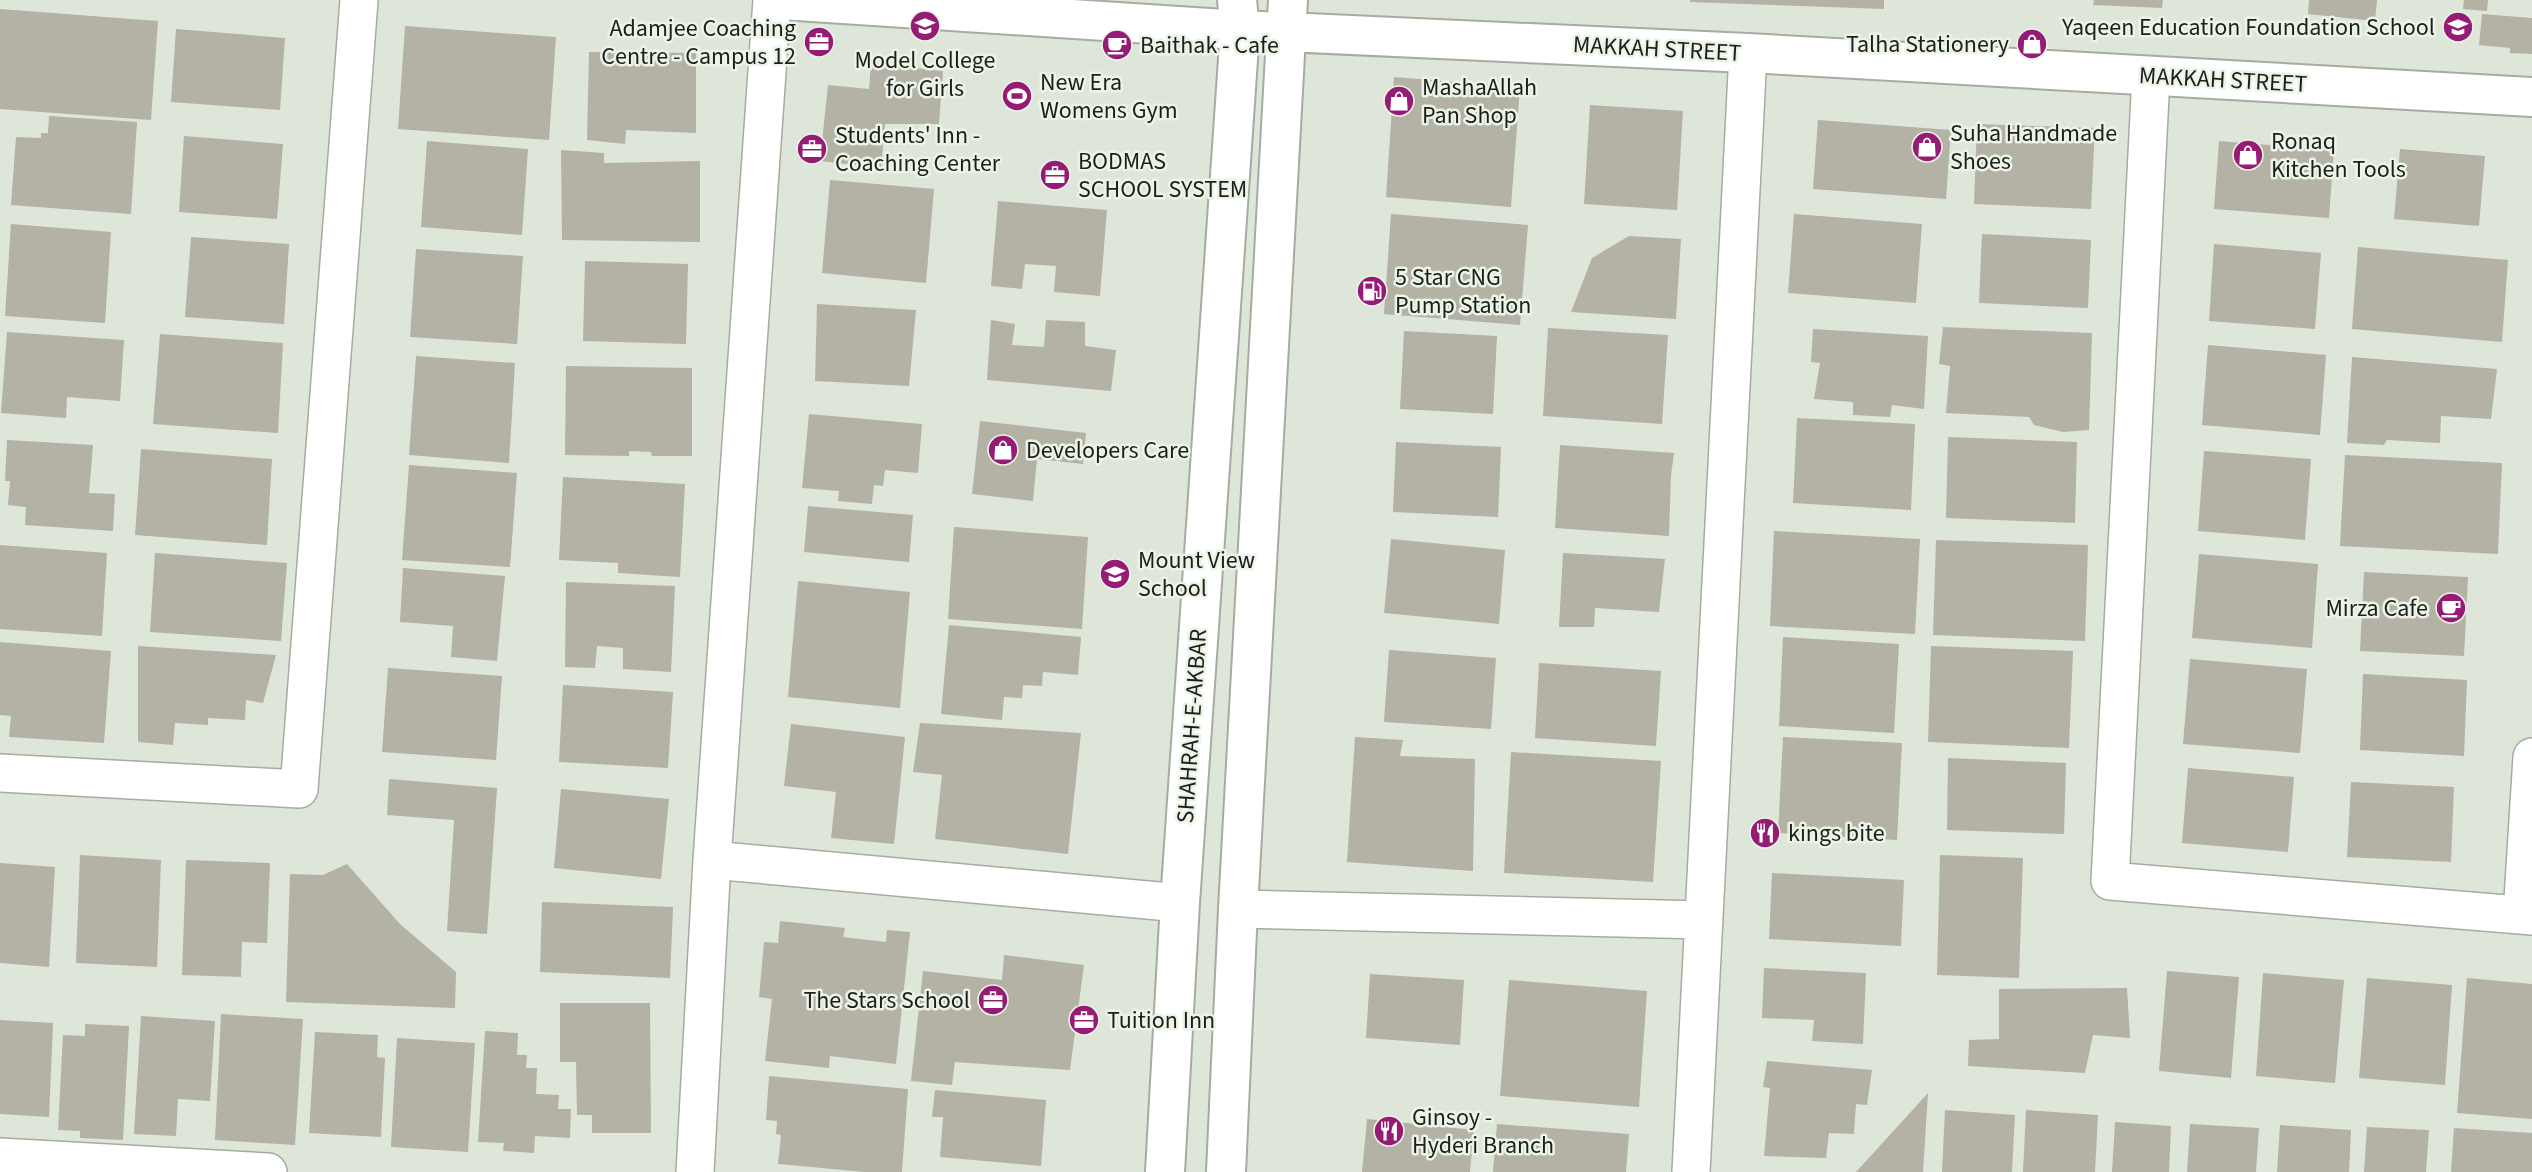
<svg xmlns="http://www.w3.org/2000/svg" width="2532" height="1172" font-family="'Source Sans 3',sans-serif">
<style>
.building{fill:#b3b2a4}
.lines{fill:none;stroke-linecap:round;stroke-linejoin:round}
.minor-casing{stroke:#a5aca0;stroke-width:40}
.tertiary-casing{stroke:#a5aca0;stroke-width:42}
.secondary-casing{stroke:#a5aca0;stroke-width:42}
.minor{stroke:#fff;stroke-width:37}
.tertiary{stroke:#fff;stroke-width:38}
.secondary{stroke:#fff;stroke-width:38}
.labels{text-anchor:middle;dominant-baseline:central;stroke-width:5;stroke-linejoin:round;paint-order:stroke}
.poi-label{font-size:24px;fill:#1c1f1b;stroke:#ebf4e7;text-anchor:start}
.street-label{font-size:24px;fill:#1c1f1b;stroke:#ebf4e7}
</style>
<rect width="100%" height="100%" fill="#dee6d9"/>
<path class="building" d="M1690 0H1884V9L1690 2Z
M2094 0H2163L2162 8 2093 5Z
M2309 0H2377L2375 21 2308 14Z
M2464 0H2488L2487 11 2463 9Z
M0 9 158 21 151 120 0 109Z
M2482 14 2532 18V54L2510 53V48L2479 45Z
M405 26 556 37 549 140 398 129Z
M176 29 285 38 280 110 171 102Z
M589 52 696 53V133L626 130 625 144 587 140Z
M871 63 943 71 939 124H885L881 168 820 161 828 85 869 89Z
M1394 77 1520 87 1511 207 1386 197Z
M1590 105 1683 111 1677 210 1584 204Z
M49 116 137 122 131 214 11 205 16 137 41 138V133H48Z
M1818 120 1951 130 1946 199 1813 189Z
M1977 124 2095 128 2091 209 1974 204Z
M184 136 283 144 277 219 179 212Z
M427 141 528 149 522 235 421 227Z
M2219 141 2334 150 2329 218 2214 209Z
M2400 149 2485 156 2479 226 2394 219Z
M561 150 604 153V163L700 161V242L562 240Z
M830 180 934 189 926 283 822 273Z
M998 201 1107 210 1100 296 1054 292 1056 266 1025 264 1022 289 991 286Z
M1391 214 1528 225 1520 325 1384 314Z
M1794 214 1922 224 1916 303 1788 293Z
M11 224 111 232 105 323 5 316Z
M1982 234 2091 240 2088 308 1979 303Z
M1629 236 1681 239 1676 319 1571 312 1592 258Z
M191 237 289 244 284 324 185 317Z
M2214 244 2321 253 2315 329 2209 321Z
M2358 247 2508 260 2502 342 2352 329Z
M416 249 523 256 517 344 410 337Z
M585 261 688 264 686 344 583 341Z
M817 304 916 310 909 386 815 381Z
M991 320 1015 324 1012 345 1044 347 1046 320 1085 322V346L1116 350 1111 391 987 380Z
M1943 327 2092 333 2089 430 2063 432 2034 425 2029 417 1946 413 1950 366 1939 364Z
M1548 328 1668 335 1662 424 1543 416Z
M1813 329 1928 336 1924 409 1892 405 1890 417 1853 415V402L1814 399 1820 363 1811 362Z
M1404 331 1497 336 1493 414 1400 409Z
M7 332 124 340 120 401 67 397 66 418 1 413Z
M160 334 283 343 278 433 153 424Z
M2208 345 2326 355 2320 435 2202 425Z
M416 356 515 363 509 463 409 455Z
M2352 357 2497 369 2491 419 2441 416 2440 443 2387 440 2384 445 2347 443Z
M566 366 692 368V456H652L651 452 629 451V456L565 455Z
M809 414 922 424 918 473 885 470 883 486 874 485 872 504 838 501 839 491 802 488Z
M1797 418 1915 424 1911 510 1793 503Z
M980 421 1086 433 1083 464 1037 459 1033 501 972 494Z
M1948 437 2077 442 2075 523 1946 518Z
M7 440 93 445 89 493 115 494 113 531 25 525 26 507 8 505 10 481H5Z
M1396 442 1501 447 1498 517 1393 512Z
M1560 445 1674 453 1671 475 1669 536 1555 528Z
M141 449 272 459 267 545 135 535Z
M2204 451 2311 459 2305 540 2198 531Z
M2345 455 2502 463 2498 554 2340 546Z
M409 465 517 473 510 567 402 560Z
M563 477 685 484 680 577 618 573V563L559 560Z
M808 506 913 515 909 562 804 552Z
M954 527 1088 537 1082 629 948 619Z
M1774 531 1920 539 1915 634 1770 626Z
M1391 539 1505 550 1499 624 1384 613Z
M1936 540 2088 545 2085 641 1933 635Z
M0 545 107 553 102 636 0 629Z
M155 553 287 563 281 641 150 632Z
M1563 553 1665 559 1659 612 1595 608 1594 627H1559Z
M2199 554 2318 564 2312 648 2192 638Z
M403 568 505 576 497 661 451 657 453 626 400 622Z
M2364 572 2468 577 2464 656 2360 651Z
M798 581 910 592 900 708 788 697Z
M566 582 675 586 671 672 623 669V648L597 646 595 668 565 667Z
M949 625 1081 637 1078 675 1043 672 1042 686 1023 685 1022 698 1004 697 1002 720 941 714Z
M1783 637 1899 644 1894 733 1779 726Z
M0 642 111 651 104 743 9 737 11 716 0 715Z
M138 646 276 655 263 703 246 700 245 720 208 718V725L175 723 173 745 138 742Z
M1931 646 2073 651 2069 748 1928 742Z
M1389 650 1496 658 1491 729 1384 722Z
M2190 659 2307 669 2300 753 2183 744Z
M1539 663 1661 671 1656 746 1535 738Z
M388 668 502 676 496 760 382 752Z
M2363 674 2467 680 2464 756 2360 750Z
M563 685 673 692 668 768 559 762Z
M920 723 1081 733 1068 854 935 839 942 775 913 772Z
M791 724 905 737 894 844 831 838 836 792 784 786Z
M1355 737 1403 740 1400 756 1475 759 1473 871 1347 862Z
M1783 737 1902 743 1897 840 1778 833Z
M1511 752 1661 761 1653 882 1504 873Z
M1948 758 2066 763 2064 834 1947 830Z
M2188 768 2294 777 2288 852 2182 843Z
M389 779 497 788 487 934 447 931 454 820 387 815Z
M2351 782 2454 787 2451 862 2347 857Z
M561 789 669 799 661 879 554 868Z
M80 855 161 860 157 967 76 963Z
M1940 855 2023 858 2019 978 1937 975Z
M186 860 270 863 267 943 242 942 241 977 182 975Z
M0 863 55 867 49 967 0 963Z
M347 864 400 924 456 972 455 1008 286 1002 290 874 323 875Z
M1772 873 1904 880 1901 946 1769 939Z
M542 902 673 907 670 978 540 972Z
M780 921 845 928 843 937 886 942 887 930 910 932 896 1064 830 1056 829 1068 765 1061 772 999 759 997 764 942 778 943Z
M1004 955 1084 965 1070 1070 955 1062 952 1085 911 1081 923 971 1002 980Z
M1764 968 1866 973 1863 1044 1812 1041 1814 1020 1762 1018Z
M2167 971 2239 977 2231 1078 2159 1071Z
M2263 973 2344 980 2335 1083 2256 1076Z
M1370 974 1464 980 1460 1045 1366 1038Z
M2367 978 2452 985 2445 1085 2359 1078Z
M2467 978 2532 984V1119L2457 1113Z
M1509 980 1647 991 1639 1107 1500 1096Z
M2127 988 2130 1038 2093 1035 2085 1073 1968 1066 1969 1040 1999 1039V989Z
M560 1003H650L651 1133H592V1115H577L576 1062H560Z
M221 1014 303 1019 295 1145 215 1140Z
M141 1016 215 1021 210 1101 178 1099 176 1136 134 1134Z
M0 1020 53 1023 49 1117 0 1114Z
M85 1024 129 1026 123 1140 80 1138V1131L58 1130 63 1035 85 1036Z
M485 1031 518 1033 517 1055H527L526 1068H537L536 1094 559 1095 558 1109H571L570 1138 535 1136 534 1153 503 1151 504 1143 478 1142Z
M315 1032 378 1035 377 1057 385 1058 381 1137 309 1133Z
M397 1038 475 1043 468 1152 391 1147Z
M1767 1061 1872 1070 1867 1105 1856 1104 1854 1134 1829 1133 1826 1158 1764 1156 1770 1088 1763 1087Z
M769 1076 908 1089 902 1172H865L778 1164 781 1135 776 1134 777 1121 766 1120Z
M935 1090 1046 1100 1041 1166 940 1157 943 1117H932Z
M1928 1093 1923 1172H1856Z
M1945 1110 2015 1115 2012 1172H1942Z
M2026 1110 2098 1115 2095 1172H2023Z
M1367 1119 1474 1130 1470 1172H1362Z
M2115 1122 2171 1126 2169 1172H2112Z
M1497 1124 1629 1134 1626 1172H1493Z
M2190 1124 2259 1128 2256 1172H2187Z
M2280 1125 2351 1130 2349 1172H2277Z
M2367 1127 2429 1130 2426 1172H2364Z
M2454 1128 2532 1133V1172H2451Z"/>
<g class="lines">
<g class="minor-casing">
<path id="minor" d="M2151 76 2110 881 2532 916
M0 773 299 789 359 0
M712 860 1180 903
M1238 909 1704 920
M2522 915 2532 757
M0 1157 268 1172
M695 1172 712 860 772 0
M1691 1172 1748 53"/>
</g>
<g class="tertiary-casing">
<path id="tertiary" d="M782 0 1240 30 1748 53 2532 97"/>
</g>
<g class="secondary-casing">
<path id="secondary" d="M1165 1172 1180 903 1240 30 1237 0
M1226 1172 1238 909 1288 0"/>
</g>
<use href="#minor" class="minor"/>
<use href="#tertiary" class="tertiary"/>
<use href="#secondary" class="secondary"/>
</g>
<defs>
<g id="university-disc" transform="scale(1.575)"><circle r="9.5" fill="#961b75" stroke="#ebf4e7"/><path d="M0-5L7-2L0 1L-7-2ZM-4 1L0 2.5L4 1V4Q0 6-4 4Z" fill="#fff"/></g>
<g id="school-disc" transform="scale(1.575)"><circle r="9.5" fill="#961b75" stroke="#ebf4e7"/><path d="M0-5L7-2L0 1L-7-2ZM-4 1L0 2.5L4 1V4Q0 6-4 4Z" fill="#fff"/></g>
<g id="office-disc" transform="scale(1.575)"><circle r="9.5" fill="#961b75" stroke="#ebf4e7"/><path d="M-6-3h4V-5.5h4V-3h4V5H-6ZM-1-4.5V-3h2v-1.5ZM-6 0V1H6V0Z" fill="#fff"/></g>
<g id="shop-disc" transform="scale(1.575)"><circle r="9.5" fill="#961b75" stroke="#ebf4e7"/><path d="M-5-2.5h2.3a2.7 3.5 0 0 1 5.4 0H5L5.5 6h-11ZM-1.5-2.5h3a1.5 2.3 0 0 0-3 0Z" fill="#fff"/></g>
<g id="cafe-disc" transform="scale(1.575)"><circle r="9.5" fill="#961b75" stroke="#ebf4e7"/><path d="M-5.5-4.5H6V0H3Q3 3.5 0 3.5H-2.5Q-5.5 3.5-5.5 0ZM3-3.2v2h1.7v-2ZM-6 4.5H4V6H-6Z" fill="#fff"/></g>
<g id="stadium-disc" transform="scale(1.575)"><circle r="9.5" fill="#961b75" stroke="#ebf4e7"/><path d="M0-5a6.5 5 0 1 0 0 10a6.5 5 0 1 0 0-10ZM-3.5-1.8h7v3.6h-7Z" fill="#fff"/></g>
<g id="fuel-disc" transform="scale(1.575)"><circle r="9.5" fill="#961b75" stroke="#ebf4e7"/><path d="M-5.5-6h7V0h2V4h1.3V-2.5L3-4.5l.8-.8L6-3V5H2.5V1h-1V6h-7ZM-4.2-4.7v3.2H.2V-4.7Z" fill="#fff"/></g>
<g id="restaurant-disc" transform="scale(1.575)"><circle r="9.5" fill="#961b75" stroke="#ebf4e7"/><path d="M-5-6h1v4h1v-4h1v4h1v-4h1v5L-1.5 .5V6h-2V.5L-5-1ZM5-6V6H3V1.5H1.5Q1.5-4 5-6Z" fill="#fff"/></g>
</defs>
<g fill-rule="evenodd">
<use href="#university-disc" x="925" y="26"/>
<use href="#school-disc" x="2458" y="27"/>
<use href="#office-disc" x="819" y="42"/>
<use href="#shop-disc" x="2032" y="44"/>
<use href="#cafe-disc" x="1117" y="45"/>
<use href="#stadium-disc" x="1017" y="96"/>
<use href="#shop-disc" x="1399" y="101"/>
<use href="#shop-disc" x="1927" y="147"/>
<use href="#office-disc" x="812" y="149"/>
<use href="#shop-disc" x="2248" y="155"/>
<use href="#office-disc" x="1055" y="175"/>
<use href="#fuel-disc" x="1372" y="291"/>
<use href="#shop-disc" x="1003" y="450"/>
<use href="#school-disc" x="1115" y="574"/>
<use href="#cafe-disc" x="2451" y="608"/>
<use href="#restaurant-disc" x="1765" y="833"/>
<use href="#office-disc" x="993" y="1000"/>
<use href="#office-disc" x="1084" y="1020"/>
<use href="#restaurant-disc" x="1389" y="1131"/>
</g>
<g class="labels">
<g class="poi-label">
<text x="2435" y="27" text-anchor="end">Yaqeen Education Foundation School</text>
<text x="796" y="28" text-anchor="end">Adamjee Coaching<tspan x="796" dy="28">Centre - Campus 12</tspan></text>
<text x="2009" y="44" text-anchor="end">Talha Stationery</text>
<text x="1140" y="45">Baithak - Cafe</text>
<text x="925" y="60" text-anchor="middle">Model College<tspan x="925" dy="28">for Girls</tspan></text>
<text x="1040" y="82">New Era<tspan x="1040" dy="28">Womens Gym</tspan></text>
<text x="1422" y="87">MashaAllah<tspan x="1422" dy="28">Pan Shop</tspan></text>
<text x="1950" y="133">Suha Handmade<tspan x="1950" dy="28">Shoes</tspan></text>
<text x="835" y="135">Students' Inn -<tspan x="835" dy="28">Coaching Center</tspan></text>
<text x="2271" y="141">Ronaq<tspan x="2271" dy="28">Kitchen Tools</tspan></text>
<text x="1078" y="161">BODMAS<tspan x="1078" dy="28">SCHOOL SYSTEM</tspan></text>
<text x="1395" y="277">5 Star CNG<tspan x="1395" dy="28">Pump Station</tspan></text>
<text x="1026" y="450">Developers Care</text>
<text x="1138" y="560">Mount View<tspan x="1138" dy="28">School</tspan></text>
<text x="2428" y="608" text-anchor="end">Mirza Cafe</text>
<text x="1788" y="833">kings bite</text>
<text x="970" y="1000" text-anchor="end">The Stars School</text>
<text x="1107" y="1020">Tuition Inn</text>
<text x="1412" y="1117">Ginsoy -<tspan x="1412" dy="28">Hyderi Branch</tspan></text>
</g>
<g class="street-label">
<text transform="translate(1657 49) rotate(3)">MAKKAH STREET</text>
<text transform="translate(2223 80) rotate(3)">MAKKAH STREET</text>
<text transform="translate(1192 726) rotate(-86)">SHAHRAH-E-AKBAR</text>
</g>
</g>
</svg>
